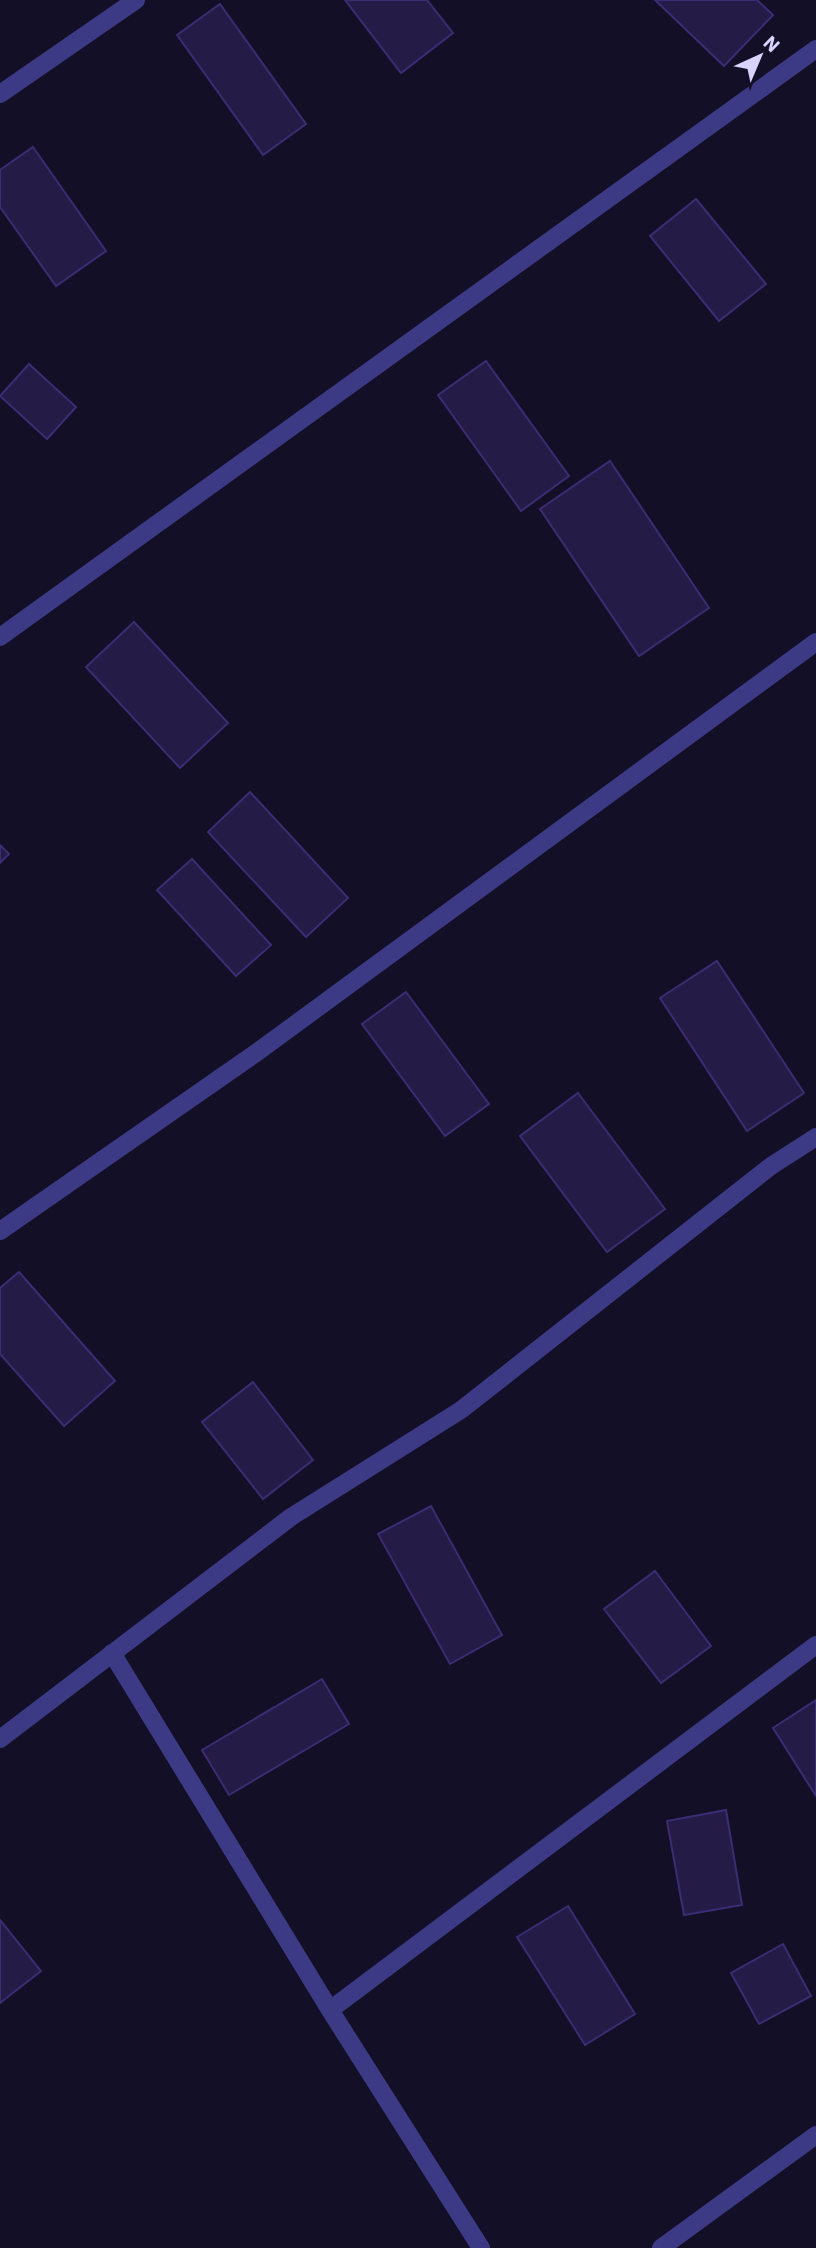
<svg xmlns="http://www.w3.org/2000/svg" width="816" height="2248" font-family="'IBM Plex Sans',sans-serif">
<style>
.building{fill:#241b47;stroke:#3b2d73;stroke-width:2}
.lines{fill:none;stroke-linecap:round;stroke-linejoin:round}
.street{stroke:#3d3a85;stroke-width:18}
</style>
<rect width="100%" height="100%" fill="#130f26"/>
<path class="building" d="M345 0H427L453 33 401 73Z
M655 0H757L773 15 724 66Z
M220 4 306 124 263 155 177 35Z
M33 147 106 251 56 286 0 207V170Z
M696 199 766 284 719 321 650 236Z
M486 361 569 476 521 511 438 395Z
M29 364 76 407 47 439 0 396Z
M610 461 709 608 639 656 540 509Z
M134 622 228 723 180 768 86 667Z
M250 792 348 898 306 937 208 832Z
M0 845 9 854 0 863Z
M192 859 271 945 236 976 157 890Z
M717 961 804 1093 747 1131 660 998Z
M406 992 489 1104 445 1136 362 1024Z
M578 1093 665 1209 607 1252 520 1136Z
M19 1272 115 1381 64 1426 0 1354V1288Z
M253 1382 313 1460 263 1499 202 1422Z
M431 1506 502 1635 450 1664 378 1534Z
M655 1571 711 1646 661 1683 604 1609Z
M322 1679 349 1724 229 1795 202 1750Z
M816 1700V1796L773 1728Z
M726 1810 742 1905 684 1915 667 1821Z
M568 1906 635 2014 585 2045 517 1937Z
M0 1920 41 1971 0 2003Z
M783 1944 811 1996 759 2024 731 1973Z"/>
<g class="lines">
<path class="street" d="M0 94 136 0
M0 637 816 49
M0 1231 256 1053 816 642
M112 1653 330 2010 481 2248
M0 1739 291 1517 461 1410 771 1166 816 1137
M330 2010 816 1645
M661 2248 816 2135"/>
</g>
<g transform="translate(760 56) rotate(44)" stroke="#130f26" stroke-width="5" paint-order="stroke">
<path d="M0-5L12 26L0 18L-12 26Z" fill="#d9d4ff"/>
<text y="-10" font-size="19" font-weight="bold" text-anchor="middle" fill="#d9d4ff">N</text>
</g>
</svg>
